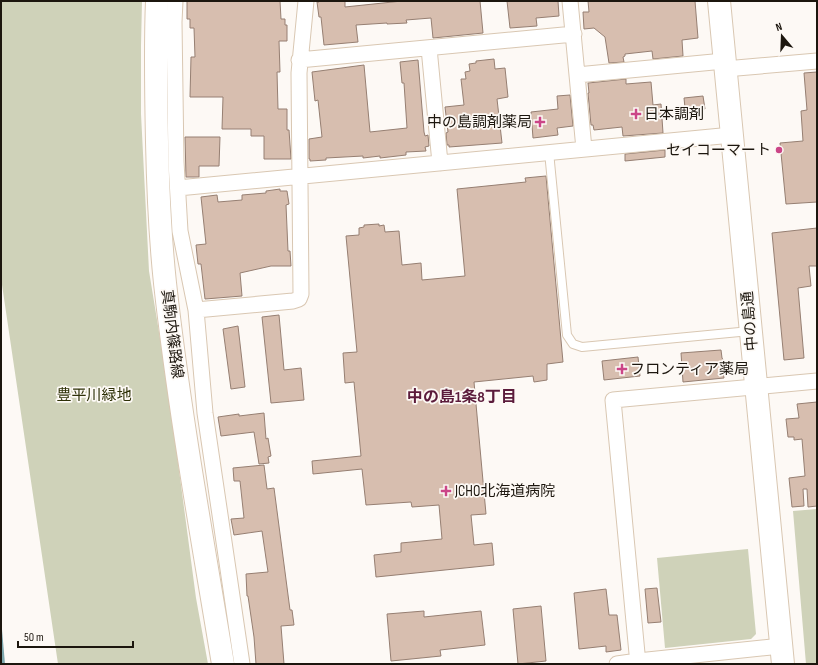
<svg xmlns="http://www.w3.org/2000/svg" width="818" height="665" font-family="'Sofia Sans Condensed','Noto Sans JP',sans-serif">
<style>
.green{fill:#cfd2b9}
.water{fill:#7da7ad}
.building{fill:#d7beaf;stroke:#967f72}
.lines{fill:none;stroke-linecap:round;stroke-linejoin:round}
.lane-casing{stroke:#d9c7b2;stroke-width:10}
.street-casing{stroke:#d9c7b2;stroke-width:17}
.secondary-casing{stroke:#d9c7b2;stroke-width:24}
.primary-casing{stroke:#d9c7b2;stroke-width:24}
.lane{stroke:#fff;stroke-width:8}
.street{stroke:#fff;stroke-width:15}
.secondary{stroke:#fff;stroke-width:22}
.primary{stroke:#fff;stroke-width:22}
.poi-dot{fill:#cb4587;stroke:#fdf9f5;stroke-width:1.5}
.labels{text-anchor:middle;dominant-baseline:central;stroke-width:3.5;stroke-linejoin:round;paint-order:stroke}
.poi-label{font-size:15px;fill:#1c160e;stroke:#fdf9f5;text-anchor:start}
.street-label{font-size:15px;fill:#1c160e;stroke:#fdf9f5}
.park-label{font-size:15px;fill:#2d3006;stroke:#fdf9f5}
.neighbourhood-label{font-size:16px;font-weight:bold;fill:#5b1b3b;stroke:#fdf9f5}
</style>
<rect width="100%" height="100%" fill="#fdf9f5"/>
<path class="green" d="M1 1H142L141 46V114L149 271 168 387 196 598 208 664H58L1 278Z
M817 509V664H806L793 511Z
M748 549 756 634 751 639 665 648 657 558Z"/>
<path class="water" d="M1 618 5 664H1Z"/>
<path class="building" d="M187 1H280L281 19H285V25H287V41H279L280 72H277L278 109H287V130H289L291 159H264V136H251V129H222L223 97H190L191 57H195L194 28H190V19H187Z
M319 1H345V7L402 1H480L483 33 433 38 431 18 406 20 407 23 387 24V23L356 25 358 42 324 45 321 17H319L317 2H319Z
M507 1H558L559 16 536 18 537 26 510 28Z
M588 1H695L698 38 682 40 683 56 653 59 652 51 625 54V56L623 57 624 62 609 63 605 37 594 28 584 29 583 12H589Z
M494 59 495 69 505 68 508 97 497 99 502 143 449 147V145H447L446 133 448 132 445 107 464 105 461 79H466L465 72 470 71 469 64 476 63V61Z
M418 60 424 132 425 136 428 135 429 146 425 147 426 151 406 152V155L380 158V156L363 158V156L326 158V160L310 161V159H309V139L322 137 318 100 315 101 312 72 364 65 370 132 407 128 404 83H402L400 62Z
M817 72V202L786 204 780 143 803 141 801 111 807 110 804 73Z
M626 79V84L651 82 653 105 661 104 663 133 623 136 622 127 594 130 593 125H591L588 93H589L588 83Z
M570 95 573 126 557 128 558 135 533 138 531 112 558 109 557 96Z
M703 96 705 109H699L686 118 684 98Z
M185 137H220L219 166H199V177H186Z
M665 150V157L625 161V154Z
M546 176 563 362 547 364V380L534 382 533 376 474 382 486 514 471 515 474 545 492 543 494 565 376 577 374 555 401 552V543L442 539 439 505 412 507 411 502 366 505 362 469 313 474 312 461 361 456 354 382 345 383 343 353 357 352 346 236 359 235V228L364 227V225L379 224V226L384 225 385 232 399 231 402 265 421 263 422 280 465 276 457 189 526 182 525 178Z
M280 189V191H287L289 204 286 205 288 251H290L291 266H271L240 273 242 296 205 299 201 264H198L196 245 206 244 201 197 217 195 218 202 242 200V195L266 193V191Z
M817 228V266H809L811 286 798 288 804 358 784 360 772 233Z
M279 315 284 370 301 368 304 400 271 403 262 317Z
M238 326 245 387 231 389 223 329Z
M721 350 722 358 726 364 723 370 724 378 683 382 681 353Z
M638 357 640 376 604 380 602 361Z
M817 402V506L808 507 807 489H803L804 506 792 507 789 478 805 476 802 439 794 440V437H788L786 419 799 418 797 404Z
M264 413 266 439 268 438 271 456 268 457 269 463 259 464 254 432 221 436 218 417 239 414V416Z
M264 465 267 489 274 488 290 610H292L294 625 281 626 284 664H256L254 637 248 596H247L246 574 268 572 262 531 234 535 231 519 244 518 240 481H234L233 468Z
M657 588 661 622 648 623 645 589Z
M606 589 609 615H617L621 650 606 652V646L579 649 574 593Z
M541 606 546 661 518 664 513 609Z
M424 611V617L481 611 485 645 440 650 441 656 391 661 387 614Z"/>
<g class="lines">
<g class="lane-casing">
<path id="lane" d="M549 152 567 335 573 344 582 347 750 331"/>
</g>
<g class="street-casing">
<path id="street" d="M175 1 174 22 176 162 180 231 196 310 205 413 242 664
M570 1 584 149
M429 48 440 163
M299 60 574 34
M725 69 817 61
M577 75 724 61
M178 188 732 135
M196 310 293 301 299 299 301 294 299 73 306 1
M617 664 638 661 781 646
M638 664 613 400 817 381"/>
</g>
<g class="secondary-casing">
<path id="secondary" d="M719 1 783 664"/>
</g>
<g class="primary-casing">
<path id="primary" d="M157 1C155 48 156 95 157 142 158 189 160 236 165 283 179 410 202 537 223 664"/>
</g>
<use href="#lane" class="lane"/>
<use href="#street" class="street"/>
<use href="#secondary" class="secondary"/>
<use href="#primary" class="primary"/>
</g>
<g class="poi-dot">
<path d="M634 108h4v4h4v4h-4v4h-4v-4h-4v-4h4z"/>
<path d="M538 116h4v4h4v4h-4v4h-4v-4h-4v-4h4z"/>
<circle cx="779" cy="150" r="4"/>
<path d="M620 363h4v4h4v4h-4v4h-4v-4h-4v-4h4z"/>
<path d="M444 485h4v4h4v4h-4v4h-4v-4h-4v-4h4z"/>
</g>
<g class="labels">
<g class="poi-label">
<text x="644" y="114">日本調剤</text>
<text x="532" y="122" text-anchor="end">中の島調剤薬局</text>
<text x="771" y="150" text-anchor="end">セイコーマート</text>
<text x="630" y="369">フロンティア薬局</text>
<text x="455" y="491">JCHO北海道病院</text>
</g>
<g class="street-label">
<text transform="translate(750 321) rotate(-95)">中の島通</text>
<text transform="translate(172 334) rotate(83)">真駒内篠路線</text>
</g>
<g class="park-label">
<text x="94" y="395">豊平川緑地</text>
</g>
<g class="neighbourhood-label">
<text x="462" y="397">中の島1条8丁目</text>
</g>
</g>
<rect width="818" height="665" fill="none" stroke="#1c160e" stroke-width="4"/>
<g transform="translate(782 36) rotate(341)" stroke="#fdf9f5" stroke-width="3" paint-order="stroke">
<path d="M0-3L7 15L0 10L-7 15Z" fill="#1c160e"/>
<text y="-6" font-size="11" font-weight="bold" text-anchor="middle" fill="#1c160e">N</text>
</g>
<path d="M18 641v6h115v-6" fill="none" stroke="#1c160e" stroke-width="2"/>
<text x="24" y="641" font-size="12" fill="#1c160e" stroke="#fdf9f5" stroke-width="3" paint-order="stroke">50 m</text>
</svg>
